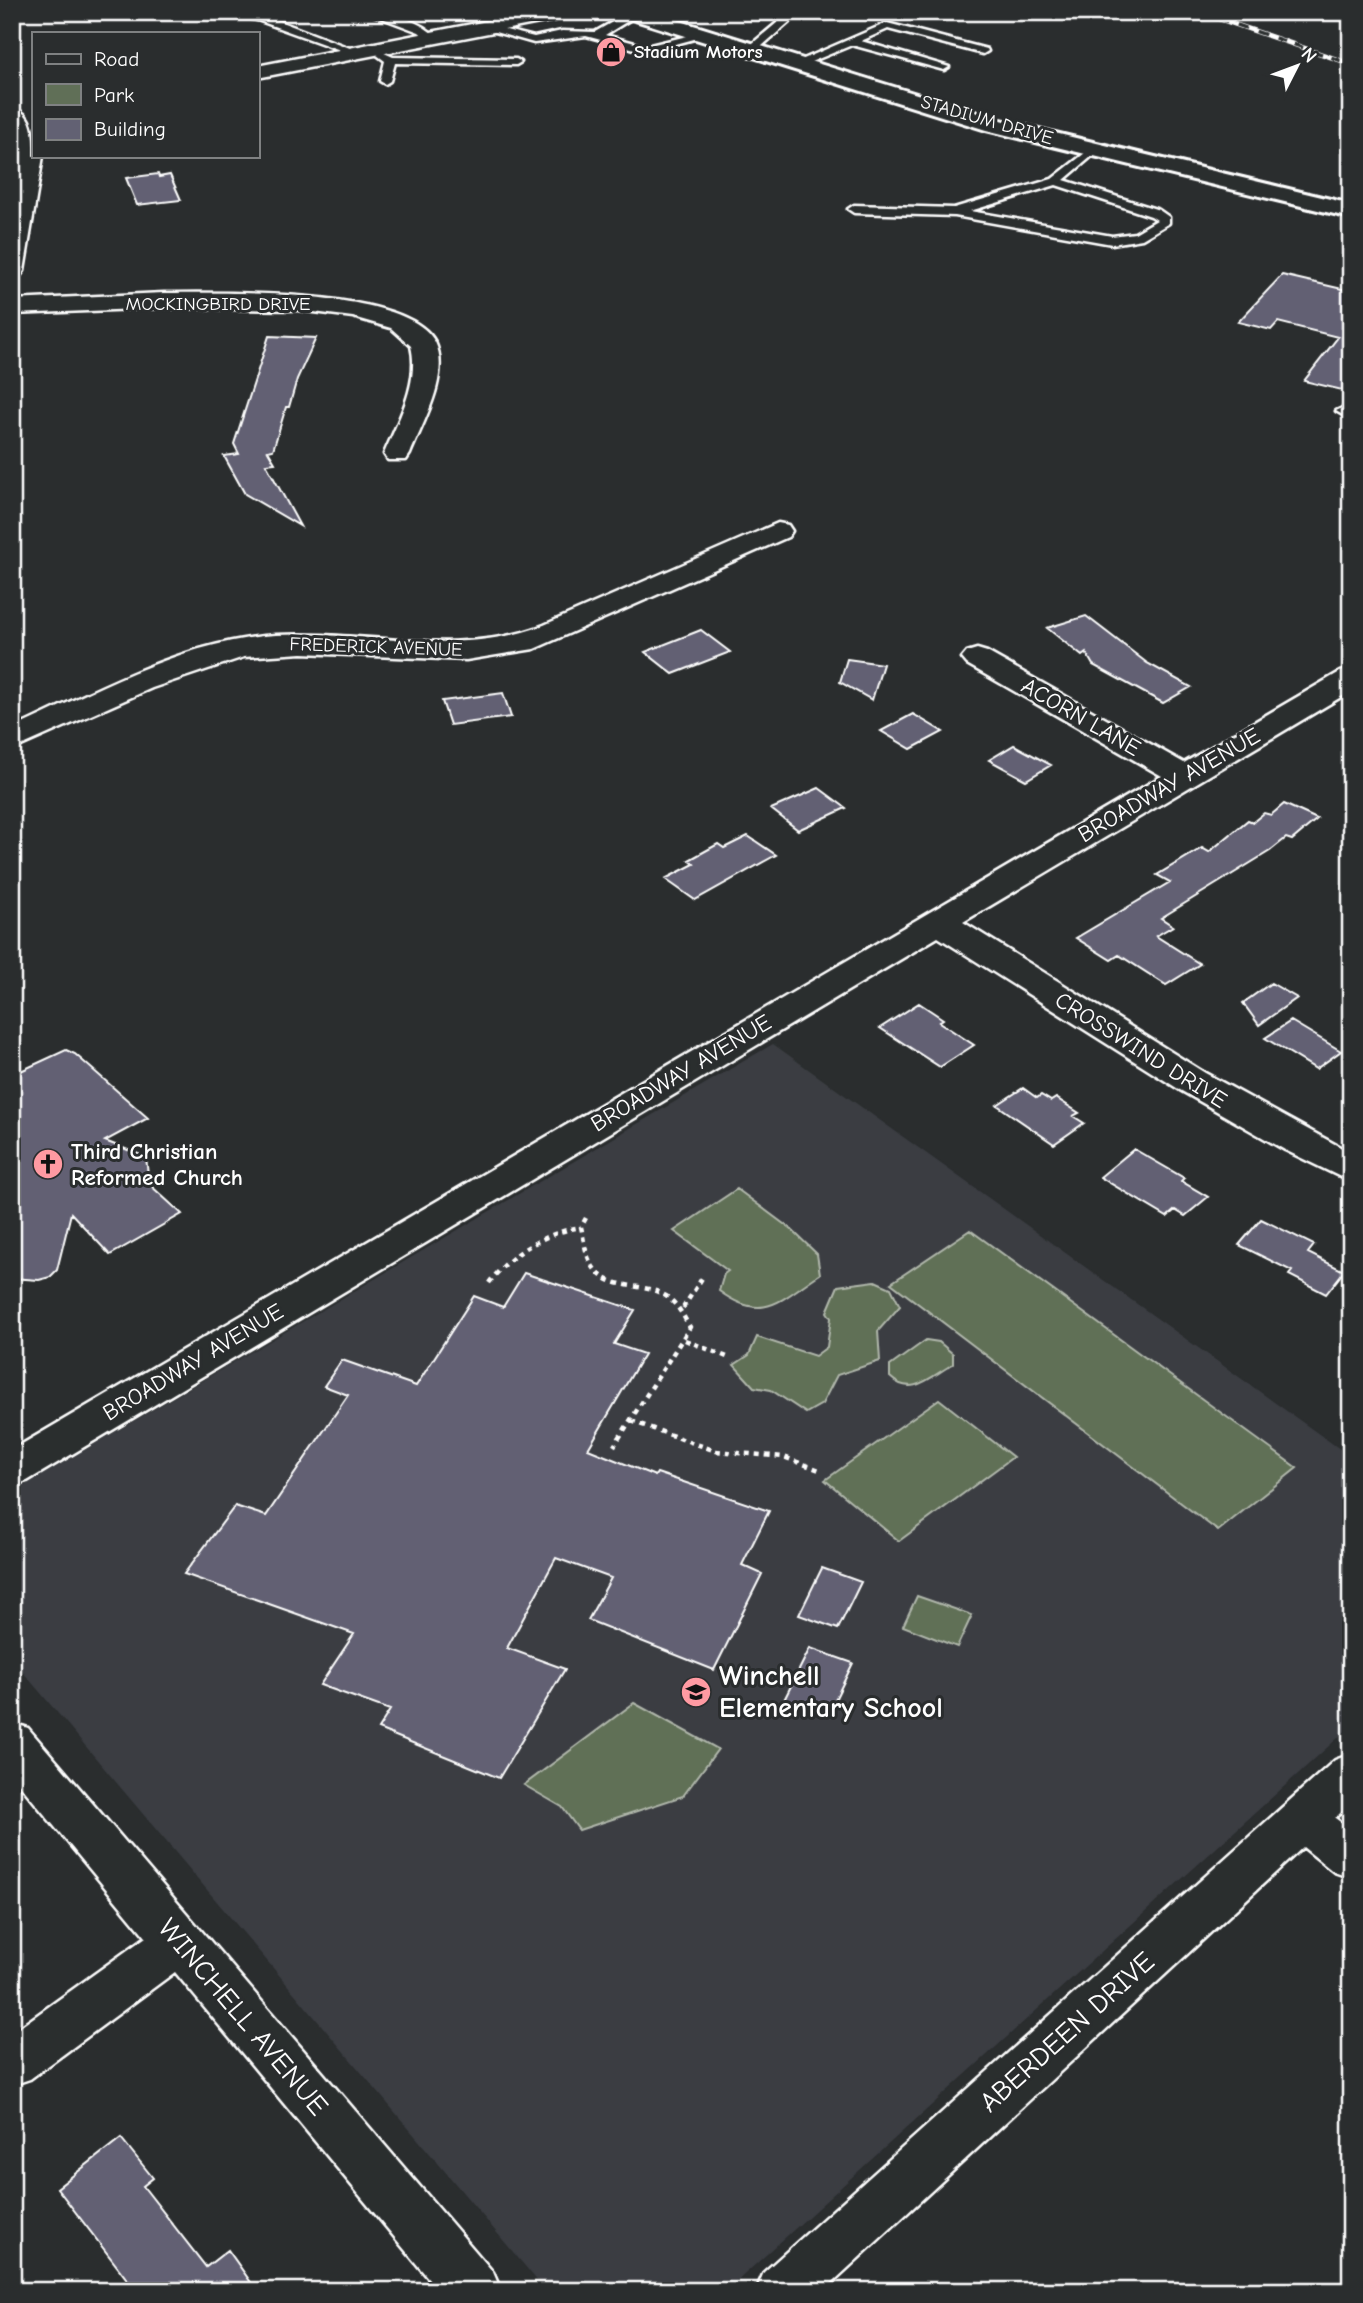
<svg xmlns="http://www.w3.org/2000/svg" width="1363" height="2303" font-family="'Comic Neue',sans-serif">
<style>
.built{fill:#3b3d43}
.green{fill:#606f57;stroke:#b0b7ab;stroke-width:2}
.building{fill:#626173;stroke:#fff;stroke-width:2}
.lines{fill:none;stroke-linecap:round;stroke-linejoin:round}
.service-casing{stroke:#fff;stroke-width:5}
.minor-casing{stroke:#fff;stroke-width:5}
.primary-casing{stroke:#fff;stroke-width:6}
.path{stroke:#fff;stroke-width:4.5;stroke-dasharray:5 5;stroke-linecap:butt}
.service{fill:#2a2d2e;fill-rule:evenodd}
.minor{fill:#2a2d2e;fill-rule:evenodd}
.primary{fill:#2a2d2e;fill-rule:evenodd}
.rail-casing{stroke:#fff;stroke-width:5}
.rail{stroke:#2a2d2e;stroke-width:3.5;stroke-dasharray:10;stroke-linecap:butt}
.labels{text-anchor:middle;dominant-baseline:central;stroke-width:6;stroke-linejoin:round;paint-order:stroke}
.far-poi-label{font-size:19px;font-weight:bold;fill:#fff;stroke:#2a2d2e;text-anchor:start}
.far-street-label{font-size:19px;fill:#fff;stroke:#2a2d2e}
.street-label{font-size:23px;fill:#fff;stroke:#2a2d2e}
.poi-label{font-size:23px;font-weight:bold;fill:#fff;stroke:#2a2d2e;text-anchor:start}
.near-poi-label{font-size:28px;font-weight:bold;fill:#fff;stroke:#2a2d2e;text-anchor:start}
.near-street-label{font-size:28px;fill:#fff;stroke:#2a2d2e}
</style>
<rect width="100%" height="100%" fill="#2a2d2e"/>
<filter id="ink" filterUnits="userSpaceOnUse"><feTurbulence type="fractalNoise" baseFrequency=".0143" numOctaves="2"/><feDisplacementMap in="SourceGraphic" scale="14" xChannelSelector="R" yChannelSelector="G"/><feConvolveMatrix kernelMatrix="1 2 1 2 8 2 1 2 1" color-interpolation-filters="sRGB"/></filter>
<g filter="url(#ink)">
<path class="built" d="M773 1044 1351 1457V1726L726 2291H546L12 1659V1493Z"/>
<path class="green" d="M737 1189 792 1230 817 1254 820 1274C780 1300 764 1324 719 1291L724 1274 728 1271 674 1231Z
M970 1230 1297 1468 1218 1531 891 1283Z
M875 1281 891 1288 900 1306 878 1331 880 1361 837 1375 822 1404 806 1413 771 1390 754 1387 734 1365 749 1355 757 1337 815 1356 827 1347 831 1318 827 1312 838 1286Z
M926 1340 939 1342 953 1354V1364C930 1377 912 1398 890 1377V1366Z
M939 1399 1013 1457 899 1541 825 1480Z
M917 1596 972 1615 957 1647 903 1626Z
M634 1703 718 1749 683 1796 579 1830 562 1807 524 1785Z"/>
<path class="building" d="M158 174 159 177 170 175 181 200 137 205 126 178Z
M1282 275 1351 291V379L1342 390 1304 381 1338 337 1278 322 1271 330 1238 322Z
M269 336 316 338 297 379 289 407H286L273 450 268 451 275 463 266 464 300 526 245 494 224 456 239 454 234 444Z
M1086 616 1147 663 1191 687 1163 703 1093 665 1086 653 1082 656 1047 628Z
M701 630 730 652 673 674 645 652Z
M847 659 883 664 872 700 840 682Z
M503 693 511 717 450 725 442 701Z
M913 714 943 732 911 749 881 731Z
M1014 745 1051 765 1026 780 989 760Z
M819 788 846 808 798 830 771 809Z
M1284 804 1317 819 1292 840 1286 838 1270 851 1161 918 1173 926 1156 936 1200 964 1166 985 1119 955 1111 960 1076 938 1170 882 1157 875 1202 848 1209 852 1248 820 1253 822 1264 813 1271 815Z
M748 836 776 855 695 900 665 879 694 864 689 860 718 844 724 848Z
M1271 983 1297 998 1259 1025 1243 1003Z
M919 1003 943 1019 939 1022 974 1045 940 1067 880 1028Z
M1291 1021 1341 1051 1316 1069 1265 1038Z
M66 1050 75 1054 148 1118 105 1141 146 1157 149 1184 182 1214 110 1255 71 1213 57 1270 50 1277 39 1280 12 1278V1075Z
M1023 1088 1037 1098 1041 1095 1051 1101 1056 1098 1079 1113 1073 1116 1084 1123 1054 1144 997 1105Z
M1134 1149 1184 1178 1181 1181 1208 1197 1185 1216 1175 1210 1167 1217 1100 1177Z
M1261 1219 1314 1245 1308 1253 1344 1271 1326 1294 1289 1275 1292 1271 1239 1245Z
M524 1273 635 1310 614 1344 644 1354 588 1449 655 1476 657 1473 769 1511 742 1565 762 1574 714 1670 588 1620 611 1578 556 1558 507 1648 565 1669 499 1778 378 1729 390 1710 320 1685 354 1634 184 1574 235 1506 266 1516 348 1395 324 1386 342 1360 416 1386 474 1296 503 1307Z
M822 1568 861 1582 838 1629 799 1615Z
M810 1648 853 1663 827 1716 784 1700Z
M121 2138 153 2178 143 2186 206 2267 228 2250 257 2291H136L57 2188Z"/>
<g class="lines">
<g class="service-casing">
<path id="service" d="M218 12 263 15 363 53 354 55 257 20Z
M366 12C389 12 421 20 437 38L428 40 419 32Z
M630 12 639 14 605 35 646 46 704 32 709 35 646 52 586 36 534 43 481 28 486 25 534 37 562 31 595 32Z
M674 12H693L655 23 650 20Z
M783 12H793L794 18 755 52H747V48L784 17Z
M887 23 987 49 988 51 983 54 888 29 861 41 949 67 944 70 852 45 801 66 792 64Z
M382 52 393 57 516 59 521 62 516 65 395 63 390 81 385 84 380 81 385 61 377 55Z
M1094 146 1100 149 1098 151 1064 180 1159 210 1169 217V223L1142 239 1112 244 955 216 854 213 848 209 854 205 954 208 1052 179ZM1056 185 1151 216 1157 220 1135 233 1112 236 970 211Z
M1351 404V413L1343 415 1336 411Z"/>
</g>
<g class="minor-casing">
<path id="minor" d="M533 12H575L565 18 257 78V66Z
M12 108C35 113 33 137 33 156H43L24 271 20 276 12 278V204L21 140 12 129Z
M164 293C219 293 407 287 435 342 451 375 422 424 410 454L406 460H388L384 454C398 421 420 382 411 346L391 328 353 317 298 310 164 308 12 314V300Z
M778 523 788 525 792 531 788 537 534 649 466 660 302 653 244 657 152 688 12 750V729C95 691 183 641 276 635 366 630 456 659 544 625Z
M977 649 987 652 1184 763 1340 672 1351 669V691L963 922 1205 1073 1351 1153V1182L1285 1150 1180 1090 938 937 27 1481 12 1486V1450L1162 776 967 664 962 658 967 652Z
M12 1723 28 1728 493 2272 501 2291H439L175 1972 30 2079 12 2085V2033L146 1937 12 1775Z
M1351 1754V1803L1335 1818 1351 1830V1878L1334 1872 1303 1847 823 2291H756L764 2272 1335 1760Z"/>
</g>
<g class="primary-casing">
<path id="primary" d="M619 12H651L1001 120 1351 204V218L986 130 622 16Z"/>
</g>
<path class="path" d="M586 1218 581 1227C584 1239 585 1254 592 1265 607 1292 643 1281 666 1296 678 1304 683 1316 690 1327L614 1446
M489 1283C511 1253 544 1233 581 1227
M683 1308 704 1275
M685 1340 727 1357
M631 1421 716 1451 784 1457 822 1471"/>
<use href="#service" class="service"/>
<use href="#minor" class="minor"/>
<use href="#primary" class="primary"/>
<g class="rail-casing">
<path id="rail" d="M1199 12 1351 64"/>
</g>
<use href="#rail" class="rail"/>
</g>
</g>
<defs>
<g id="shop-disc" transform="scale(1.575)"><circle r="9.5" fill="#ff9aa2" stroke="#2a2d2e"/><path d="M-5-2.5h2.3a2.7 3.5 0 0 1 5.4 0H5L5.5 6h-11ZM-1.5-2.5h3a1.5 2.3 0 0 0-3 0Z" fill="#111"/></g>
<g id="church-disc" transform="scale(1.575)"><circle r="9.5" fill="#ff9aa2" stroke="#2a2d2e"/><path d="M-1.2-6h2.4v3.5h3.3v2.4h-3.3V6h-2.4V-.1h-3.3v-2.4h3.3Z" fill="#111"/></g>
<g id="school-disc" transform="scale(1.575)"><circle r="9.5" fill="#ff9aa2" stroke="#2a2d2e"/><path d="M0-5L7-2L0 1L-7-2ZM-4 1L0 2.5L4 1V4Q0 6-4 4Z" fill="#111"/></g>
</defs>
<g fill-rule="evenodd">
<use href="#shop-disc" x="611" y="52"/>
<use href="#church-disc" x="48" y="1164"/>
<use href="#school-disc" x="696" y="1692"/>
</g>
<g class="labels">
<g class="far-poi-label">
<text x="634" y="52">Stadium Motors</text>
</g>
<g class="far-street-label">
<text transform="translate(987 120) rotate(16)">STADIUM DRIVE</text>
<text x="218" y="304">MOCKINGBIRD DRIVE</text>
<text transform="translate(376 647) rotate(2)">FREDERICK AVENUE</text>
</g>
<g class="street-label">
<text transform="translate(1081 717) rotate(30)">ACORN LANE</text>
<text transform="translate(1169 785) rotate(-30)">BROADWAY AVENUE</text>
<text transform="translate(1141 1050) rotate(32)">CROSSWIND DRIVE</text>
<text transform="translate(681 1073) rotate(-31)">BROADWAY AVENUE</text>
<text transform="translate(193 1362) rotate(-31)">BROADWAY AVENUE</text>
</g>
<g class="poi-label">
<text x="71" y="1151">Third Christian<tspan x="71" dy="26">Reformed Church</tspan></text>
</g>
<g class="near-poi-label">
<text x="719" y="1676">Winchell<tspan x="719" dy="32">Elementary School</tspan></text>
</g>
<g class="near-street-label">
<text transform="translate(243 2017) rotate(50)">WINCHELL AVENUE</text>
<text transform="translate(1067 2032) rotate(-42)">ABERDEEN DRIVE</text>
</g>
</g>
<rect width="1363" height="2303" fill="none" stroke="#2a2d2e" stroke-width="42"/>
<rect x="21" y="21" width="1321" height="2261" fill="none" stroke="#fff" stroke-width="2.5" filter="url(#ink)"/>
<rect x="32" y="32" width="228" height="126" fill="#2a2d2e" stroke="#7f8182" stroke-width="2"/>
<rect x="46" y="54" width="35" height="10" fill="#2a2d2e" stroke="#7f8182" stroke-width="2"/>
<text x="94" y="66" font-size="21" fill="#ffffff">Road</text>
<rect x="46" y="84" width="35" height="21" fill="#606f57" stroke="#7f8182" stroke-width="2"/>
<text x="94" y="102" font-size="21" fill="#ffffff">Park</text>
<rect x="46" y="119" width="35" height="21" fill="#626173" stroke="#7f8182" stroke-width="2"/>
<text x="94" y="136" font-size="21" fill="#ffffff">Building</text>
<g transform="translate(1297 66) rotate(48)" stroke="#2a2d2e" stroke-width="5" paint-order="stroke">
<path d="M0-5L12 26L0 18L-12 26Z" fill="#ffffff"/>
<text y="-10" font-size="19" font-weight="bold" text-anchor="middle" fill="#ffffff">N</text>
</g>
</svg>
